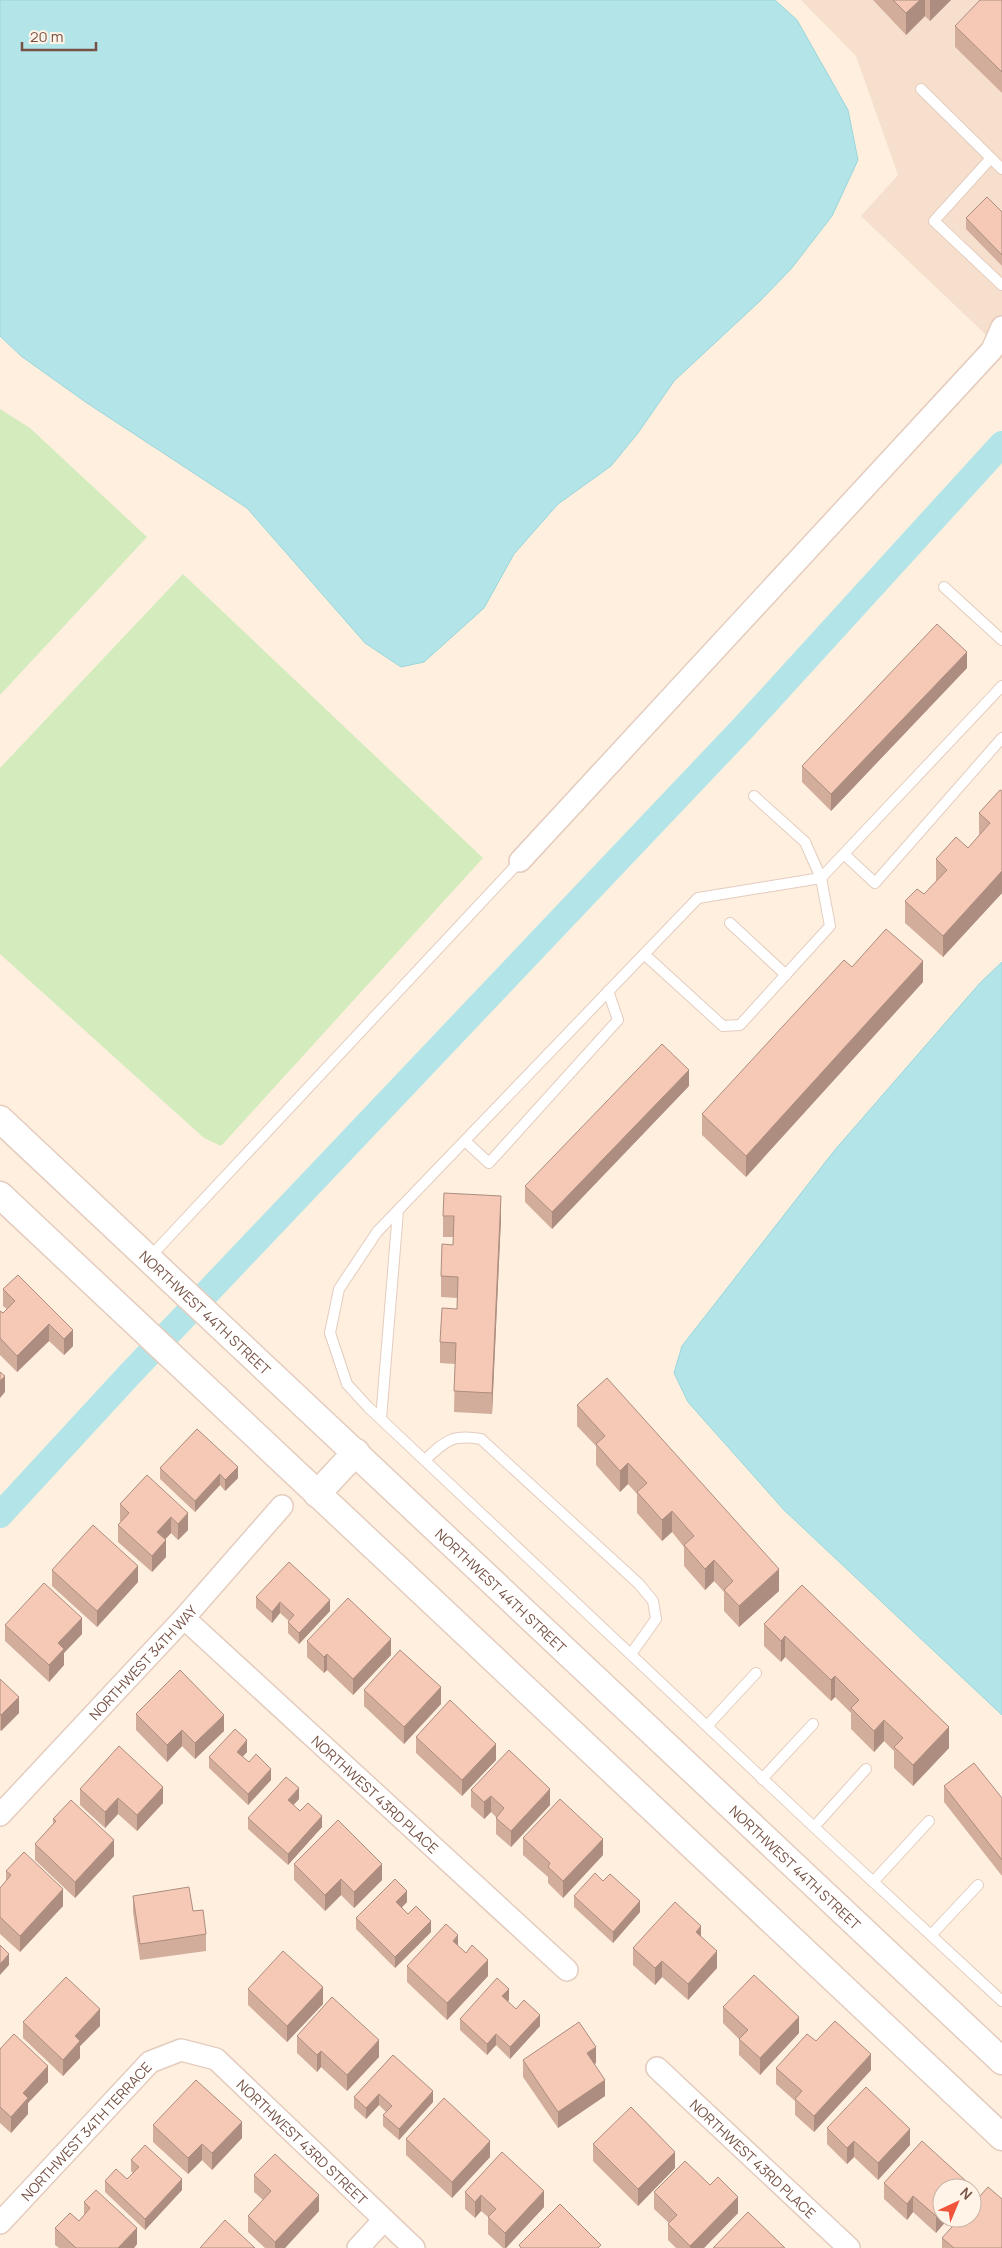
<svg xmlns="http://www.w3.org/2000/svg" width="1002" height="2248" font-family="Manrope,sans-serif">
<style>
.residential{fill:#f6e0cd}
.green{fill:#d4ecbd}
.water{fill:#b3e5e8;stroke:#99d6db}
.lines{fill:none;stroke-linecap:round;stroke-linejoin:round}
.canal{stroke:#b3e5e8;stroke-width:26}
.service-casing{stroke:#e4ccbe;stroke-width:12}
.minor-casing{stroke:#e4ccbe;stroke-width:24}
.tertiary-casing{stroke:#e4ccbe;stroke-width:29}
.service{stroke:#fff;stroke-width:10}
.minor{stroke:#fff;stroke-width:21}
.tertiary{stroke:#fff;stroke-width:26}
.wall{fill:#d3ad9c}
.shaded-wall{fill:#ac8d7f}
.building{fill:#f5c9b5;stroke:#ac8d7f}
.labels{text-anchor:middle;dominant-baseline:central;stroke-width:4;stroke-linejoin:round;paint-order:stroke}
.street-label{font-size:14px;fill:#765245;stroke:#fff4e7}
</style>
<rect width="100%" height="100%" fill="#feefdf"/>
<path class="residential" d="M801 0H1002V350L861 216 898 175 856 56Z"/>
<path class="green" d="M0 409 30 428 147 537 0 695Z
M183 574 483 858 221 1146 204 1138 0 954V768Z"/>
<path class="water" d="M0 0H775L797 20 848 110 858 160 832 216 791 269 760 301 674 381 638 433 611 466 558 504 514 554 484 608 424 662 401 667 365 643 247 508 87 403 21 356 0 336Z
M1002 962V1715L784 1510 688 1402 674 1373 682 1346 834 1151 980 983Z"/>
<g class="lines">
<path class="canal" d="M0 1515 129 1375 743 728 1002 444"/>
<g class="service-casing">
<path id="service" d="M921 89 991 158
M1002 169 991 158 934 221 1002 285
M944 587 1002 640
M1002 686 821 878 698 898 377 1232 339 1289 330 1333 347 1384 368 1407 814 1827 1002 2001
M844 854 875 883 1002 738
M730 923 786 975
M644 954 723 1026 740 1025 830 926 821 878 805 842 754 796
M465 1141 489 1163 618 1020 608 991
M149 1258 520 861
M381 1419 398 1211
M425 1460C445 1441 452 1434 481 1439L639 1584 653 1601 656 1619 631 1654
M707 1726 756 1673
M762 1779 813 1724
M814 1827 866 1769
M873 1882 929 1821
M931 1935 978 1885"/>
</g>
<g class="minor-casing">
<g id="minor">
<path d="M520 861 992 350 1002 327"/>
<path id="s1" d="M184 1618 567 1970"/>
<path id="s2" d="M0 1815 184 1618 282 1506"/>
<path id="s3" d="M657 2068 849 2248"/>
<path id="s4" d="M0 2223 150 2062 181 2050 216 2059 414 2248"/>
<path d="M358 2248 384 2220"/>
</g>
</g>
<g class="tertiary-casing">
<g id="tertiary">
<path id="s5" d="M0 1119 1002 2061"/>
<path d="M0 1195 1002 2137"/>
<path d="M317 1494 356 1452"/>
</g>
</g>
<use href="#service" class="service"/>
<use href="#minor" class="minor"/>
<use href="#tertiary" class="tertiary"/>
</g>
<path class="wall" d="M873 0H951L930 21 925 16 906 35Z
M1002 0V93L955 47V26Z
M1002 212V266L966 229V218Z
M967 668 831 811 802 782V766Z
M1002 791V893L943 957 905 923V901L924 894 936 881V859L968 848 980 834H979V813Z
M852 967 923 982 746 1177 702 1135V1114Z
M689 1086 552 1229 525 1202V1186Z
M443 1216 501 1218 492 1414 454 1412 455 1364 440 1363V1342L457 1309V1298L441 1297V1276L453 1245V1237H443Z
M18 1275 73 1346 64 1355 49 1341 17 1372 0 1355V1311L3 1313 7 1309 3 1306V1289Z
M577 1405 779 1591 739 1627 724 1611V1592L714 1581 705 1590 684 1566V1547L672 1532 662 1541 637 1513V1494L628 1484 620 1492 596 1465V1446L577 1426Z
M197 1429 238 1478 225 1491 220 1485 195 1512 160 1479V1468Z
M147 1475 188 1530 178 1540 171 1533 165 1539 166 1557 152 1572 118 1542V1525L121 1522 120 1521V1504Z
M52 1570 138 1582 97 1627 52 1586Z
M802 1585 949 1748 913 1786 894 1768V1751L884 1741 874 1752 851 1729V1713L835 1697 831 1701 785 1657 781 1662 764 1646V1624Z
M256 1597 330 1611 299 1644 288 1633V1622L289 1621 280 1613 272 1623 256 1608Z
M5 1625 82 1634 64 1653V1665L49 1682 5 1641Z
M307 1641 391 1655 353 1695 327 1670 324 1673 307 1657Z
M0 1679 19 1713 1 1731 0 1730Z
M364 1690 441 1704 404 1744 364 1706Z
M136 1714 224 1731 195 1759 182 1746 167 1762 136 1730Z
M416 1737 496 1760 462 1796 416 1753Z
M247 1752 242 1757 271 1780 248 1805 209 1768V1757Z
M944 1786 1002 1798V1876L944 1802Z
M80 1789 163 1803 137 1831 118 1814 105 1828 80 1805Z
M471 1790 550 1805 511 1847 496 1834V1817L491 1812 484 1819 471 1807Z
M299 1799 293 1805 300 1811 322 1827 288 1865 248 1829V1818Z
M53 1819 114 1856 75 1898 35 1860V1844L53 1824Z
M523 1838 603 1855 563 1898 548 1883V1877L523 1855Z
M294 1864 382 1880 354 1908 341 1895 325 1911 294 1880Z
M6 1871 63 1906 20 1952 0 1934V1888L6 1881Z
M133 1896 193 1911 206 1934V1951L140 1960 133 1912Z
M574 1896 640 1912 613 1943 574 1907Z
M407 1902 402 1907 408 1914 431 1932 395 1968 356 1929V1918Z
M701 1937 717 1968 688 2000 662 1977 655 1985 633 1965V1948Z
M458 1946 488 1976 447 2020 407 1982V1966Z
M248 1989 323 2004 287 2042 248 2005Z
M509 2000 508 2002 516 2009 540 2026 510 2059 496 2045 487 2055 460 2030V2019Z
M723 2007 799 2033 760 2075 739 2055V2039L723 2023Z
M23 2022 100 2026 80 2046V2058L63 2076 23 2038Z
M297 2036 379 2057 347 2091 321 2067 317 2072 297 2053Z
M816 2041 871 2070 814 2132 795 2115V2101L776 2084V2068Z
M0 2049 48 2082 28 2103V2114L11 2133 0 2123Z
M393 2055 433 2102 399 2140 383 2126V2115L386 2112 379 2105 366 2119 354 2108V2097Z
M523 2060 596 2063 594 2064 605 2096 558 2128 523 2077Z
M153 2125 242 2138 212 2170 202 2160 188 2174 153 2142Z
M827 2128 910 2145 878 2180 854 2157 847 2164 827 2144Z
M406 2139 490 2157 452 2198 406 2155Z
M593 2144 675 2168 638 2206 593 2161Z
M131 2160 182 2190 145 2230 105 2192V2181L127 2179 133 2173 131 2171Z
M254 2175 319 2211 285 2248H265L248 2232V2216L263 2200 254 2192Z
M884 2183 967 2188 936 2233 913 2212 907 2220 884 2199Z
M465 2192 544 2207 506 2248H503L488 2234V2217L481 2211 475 2218 465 2209Z
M654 2192 738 2213 704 2248H676L668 2240V2224L669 2223 654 2209Z
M84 2202 137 2244 134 2248H59L55 2245V2228L79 2221 84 2215Z
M942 2238 1002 2248H942Z"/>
<path class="shaded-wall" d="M920 0H925V16L906 35V13Z
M930 0H951L930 21Z
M967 652V668L831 811V794Z
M1002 871V893L943 957V936Z
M923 961V982L746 1177V1156Z
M689 1070V1086L552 1229V1212Z
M501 1196V1218L492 1414V1393Z
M49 1324V1341L17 1372V1356Z
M73 1330V1346L64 1355V1339Z
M5 1376V1392L0 1398V1381Z
M628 1463V1484L620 1492V1471Z
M238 1467V1478L225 1491V1480Z
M220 1474V1485L195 1512V1501Z
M672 1511V1532L662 1541V1520Z
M188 1513V1530L178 1540V1524Z
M171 1517V1533L157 1548V1532Z
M166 1540V1557L152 1572V1556Z
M714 1560V1581L705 1590V1569Z
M138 1566V1582L97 1627V1611Z
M779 1569V1591L739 1627V1606Z
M330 1600V1611L299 1644V1633Z
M280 1602V1613L272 1623V1612Z
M82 1618V1634L64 1653V1665L49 1682V1665L58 1643Z
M785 1636V1657L781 1662V1641Z
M391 1639V1655L353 1695V1679Z
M327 1654V1670L324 1673V1657Z
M835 1676V1697L831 1701V1680Z
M441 1687V1704L404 1744V1727Z
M19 1697V1713L1 1731V1715Z
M224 1715V1731L195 1759V1743Z
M884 1720V1741L874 1752V1731Z
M949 1727V1748L913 1786V1765Z
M182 1730V1746L167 1762V1745Z
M247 1740V1752L237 1763V1752Z
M496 1744V1760L462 1796V1780Z
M271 1769V1780L248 1805V1794Z
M163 1787V1803L137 1831V1815Z
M299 1788V1799L288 1811V1800Z
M550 1789V1805L511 1847V1831Z
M491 1796V1812L484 1819V1802Z
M118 1798V1814L105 1828V1812Z
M322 1816V1827L288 1865V1854Z
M603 1839V1855L563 1898V1881Z
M114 1840V1856L75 1898V1882Z
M382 1864V1880L354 1908V1892Z
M341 1879V1895L325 1911V1895Z
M63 1889V1906L20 1952V1936Z
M407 1891V1902L396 1913V1902Z
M640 1901V1912L613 1943V1932Z
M431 1921V1932L395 1968V1957Z
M701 1926V1942L696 1932Z
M458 1935V1951L453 1941Z
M717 1951V1968L688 2000V1984Z
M9 1954V1965L0 1975V1964Z
M488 1960V1976L447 2020V2003Z
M662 1961V1977L655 1985V1968Z
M323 1987V2004L287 2042V2026Z
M509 1989V2000L502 2008V1996Z
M100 2009V2026L80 2046V2058L63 2076V2060L75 2036Z
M540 2015V2026L510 2059V2047Z
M799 2017V2033L760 2075V2058Z
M496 2034V2045L487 2055V2044Z
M379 2040V2057L347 2091V2075Z
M596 2047V2063L587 2069V2053Z
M321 2051V2067L317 2072V2055Z
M871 2054V2070L814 2132V2116Z
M48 2066V2082L28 2103V2114L11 2133V2117L23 2093Z
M605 2080V2096L558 2128V2112Z
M433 2091V2102L399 2140V2129Z
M379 2094V2105L366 2119V2108Z
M242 2122V2138L212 2170V2153Z
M910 2129V2145L878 2180V2163Z
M490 2141V2157L452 2198V2182Z
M854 2141V2157L847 2164V2148Z
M202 2144V2160L188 2174V2158Z
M675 2152V2168L638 2206V2189Z
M182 2179V2190L145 2230V2219Z
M967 2182V2188H962Z
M544 2191V2207L506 2248H505V2233Z
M319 2195V2211L285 2248H275V2242Z
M481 2195V2211L475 2218V2202Z
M913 2196V2212L907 2220V2204Z
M738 2197V2213L704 2248H690V2246Z
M942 2210V2218H949L936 2233V2216Z
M137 2228V2244L134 2248H118Z"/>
<path class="building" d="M893 0H920L906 13Z
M980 0H1002V72L955 26Z
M987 197 1002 212V255L966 218Z
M937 624 967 652 831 794 802 766Z
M1000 790 1002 791V871L943 936 905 901 917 889 924 894 947 870 936 859 956 837 968 848 990 823 979 813Z
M886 929 923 961 746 1156 702 1114 844 960 852 967Z
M662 1044 689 1070 552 1212 525 1186Z
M444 1193 501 1196 492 1393 454 1391 456 1343 440 1342 442 1308 457 1309 458 1277 441 1276 442 1244 453 1245 454 1216H443Z
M18 1275 73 1330 64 1339 49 1324 17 1356 0 1338V1311L3 1313 15 1301 3 1289Z
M0 1372 5 1376 0 1381Z
M607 1378 779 1569 739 1606 724 1590 733 1581 714 1560 705 1569 684 1545 694 1536 672 1511 662 1520 637 1492 647 1483 628 1463 620 1471 596 1444 605 1436 577 1405Z
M197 1429 238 1467 225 1480 220 1474 195 1501 160 1468Z
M147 1475 188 1513 178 1524 171 1517 157 1532 166 1540 152 1556 118 1525 129 1513 120 1504Z
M93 1525 138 1566 97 1611 52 1570Z
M289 1562 330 1600 299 1633 288 1622 294 1615 280 1602 272 1612 256 1597Z
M44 1583 82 1618 58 1643 64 1649 49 1665 5 1625Z
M802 1585 949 1727 913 1765 894 1747 903 1738 884 1720 874 1731 851 1708 859 1700 835 1676 831 1680 785 1636 781 1641 764 1624Z
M348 1598 391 1639 353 1679 327 1654 324 1657 307 1641Z
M400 1650 441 1687 404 1727 364 1690Z
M180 1670 224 1715 195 1743 182 1730 167 1745 136 1714Z
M0 1679 19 1697 1 1715 0 1714Z
M450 1700 496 1744 462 1780 416 1737Z
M235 1729 247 1740 237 1752 249 1762 256 1754 271 1769 248 1794 209 1757Z
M119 1746 163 1787 137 1815 118 1798 105 1812 80 1789Z
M509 1750 550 1789 511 1831 496 1818 504 1808 491 1796 484 1802 471 1790Z
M974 1763 1002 1798V1860L944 1786Z
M286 1777 299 1788 288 1800 300 1811 308 1803 322 1816 288 1854 248 1818Z
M560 1799 603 1839 563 1881 548 1867 550 1863 523 1838Z
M71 1800 114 1840 75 1882 35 1844 56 1821 53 1819Z
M338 1820 382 1864 354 1892 341 1879 325 1895 294 1864Z
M24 1852 63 1889 20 1936 0 1917V1888L11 1875 6 1871Z
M595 1873 603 1881 610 1874 640 1901 613 1932 574 1896Z
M395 1879 407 1891 396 1902 408 1914 416 1906 431 1921 395 1957 356 1918Z
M189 1887 193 1911 203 1910 206 1934 140 1944 133 1896Z
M675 1902 701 1926 696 1932 717 1951 688 1984 662 1961 655 1968 633 1948Z
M446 1924 458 1935 453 1941 466 1953 472 1945 488 1960 447 2003 407 1966Z
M0 1945 9 1954 0 1964Z
M283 1951 323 1987 287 2026 248 1989Z
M754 1975 799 2017 760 2058 739 2039 748 2030 723 2007Z
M66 1977 100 2009 75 2036 80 2041 63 2060 23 2022Z
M497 1978 509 1989 502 1996 516 2009 524 2000 540 2015 510 2047 496 2034 487 2044 460 2019Z
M332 1997 379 2040 347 2075 321 2051 317 2055 297 2036Z
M835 2021 871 2054 814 2116 795 2099 802 2091 776 2068 807 2034 816 2041Z
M579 2022 596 2047 587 2053 605 2080 558 2112 523 2060Z
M14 2034 48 2066 23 2093 28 2098 11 2117 0 2107V2049Z
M393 2055 433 2091 399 2129 383 2115 392 2106 379 2094 366 2108 354 2097Z
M196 2080 242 2122 212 2153 202 2144 188 2158 153 2125Z
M866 2087 910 2129 878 2163 854 2141 847 2148 827 2128Z
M444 2098 490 2141 452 2182 406 2139Z
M631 2107 675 2152 638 2189 593 2144Z
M922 2141 967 2182 962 2188H942V2210L936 2216 913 2196 907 2204 884 2183Z
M145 2145 182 2179 145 2219 105 2181 116 2169 127 2179 139 2167 131 2160Z
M502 2152 544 2191 505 2233 488 2217 496 2209 481 2195 475 2202 465 2192Z
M275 2154 319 2195 275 2242 248 2216 271 2191 254 2175Z
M685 2161 710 2185 718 2177 738 2197 690 2246 668 2224 677 2215 654 2192Z
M988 2187 1002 2199V2248H954L942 2238 960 2218H972V2205Z
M96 2190 137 2228 118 2248H76L55 2228 70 2213 79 2221 90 2208 84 2202Z
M560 2204 601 2245 598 2248H521L519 2245Z
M748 2212 785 2248H713Z
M225 2220 255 2248H200Z"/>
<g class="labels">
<g class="street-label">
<text stroke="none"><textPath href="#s5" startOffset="282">NORTHWEST 44TH STREET</textPath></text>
<text stroke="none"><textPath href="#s5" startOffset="688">NORTHWEST 44TH STREET</textPath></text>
<text stroke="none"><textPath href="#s2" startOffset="209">NORTHWEST 34TH WAY</textPath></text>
<text stroke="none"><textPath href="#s1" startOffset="260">NORTHWEST 43RD PLACE</textPath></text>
<text stroke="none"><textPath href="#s5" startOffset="1092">NORTHWEST 44TH STREET</textPath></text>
<text stroke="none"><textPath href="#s4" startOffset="126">NORTHWEST 34TH TERRACE</textPath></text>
<text stroke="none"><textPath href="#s4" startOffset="409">NORTHWEST 43RD STREET</textPath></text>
<text stroke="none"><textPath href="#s3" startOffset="132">NORTHWEST 43RD PLACE</textPath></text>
</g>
</g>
<g transform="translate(957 2203) rotate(44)"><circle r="24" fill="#fff4e7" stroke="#c8b3a6"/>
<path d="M0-4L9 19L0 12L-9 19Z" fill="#f1543b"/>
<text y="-8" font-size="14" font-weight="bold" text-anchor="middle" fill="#765245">N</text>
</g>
<path d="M22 42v8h74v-8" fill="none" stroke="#765245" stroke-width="2.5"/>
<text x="30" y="42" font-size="15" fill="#765245" stroke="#fff4e7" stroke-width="4" paint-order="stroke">20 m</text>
</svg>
